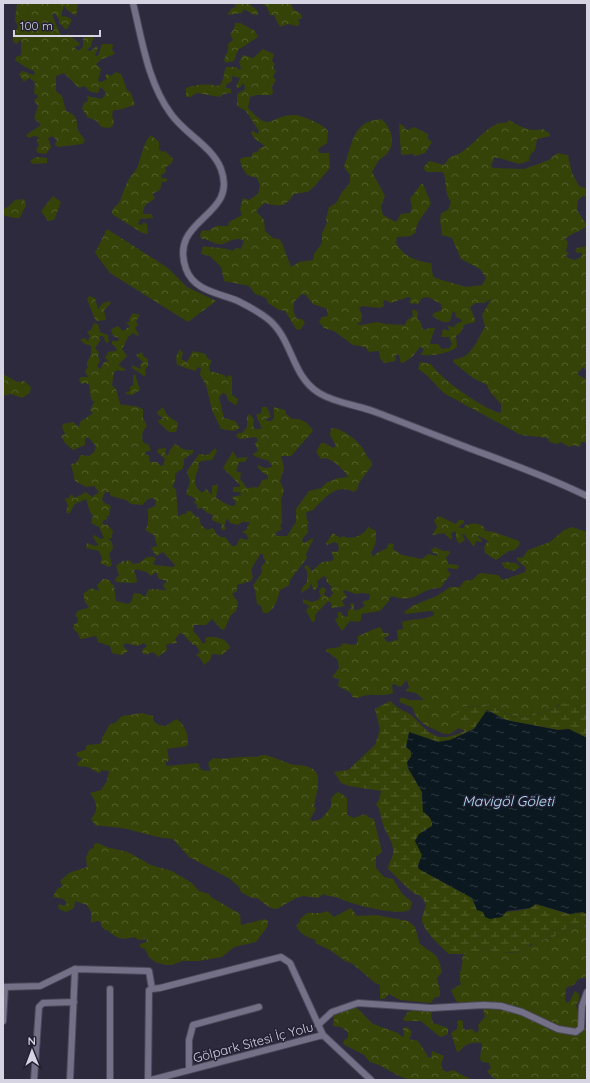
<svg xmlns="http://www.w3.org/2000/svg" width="590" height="1083" font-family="Quicksand,sans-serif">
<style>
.forest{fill:url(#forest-crowns);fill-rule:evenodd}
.wetland{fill:url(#wetland-marsh)}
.water{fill:url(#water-ripples)}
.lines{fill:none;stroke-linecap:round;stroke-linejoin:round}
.minor-casing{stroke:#4b4859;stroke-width:8}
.minor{stroke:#737087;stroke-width:6}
.labels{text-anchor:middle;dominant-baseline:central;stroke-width:3;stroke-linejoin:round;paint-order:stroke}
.street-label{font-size:13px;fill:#d6d4e2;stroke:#232033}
.water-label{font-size:14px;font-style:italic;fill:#b3e2f9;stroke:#232033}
</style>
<defs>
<pattern id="forest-crowns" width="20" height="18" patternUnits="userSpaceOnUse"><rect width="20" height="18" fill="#354308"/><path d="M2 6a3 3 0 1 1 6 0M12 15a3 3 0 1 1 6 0" fill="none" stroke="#525d2c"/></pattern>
<pattern id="wetland-marsh" width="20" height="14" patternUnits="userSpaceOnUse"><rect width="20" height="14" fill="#354308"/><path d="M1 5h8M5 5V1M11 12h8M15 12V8" fill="none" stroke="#525d2c"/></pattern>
<pattern id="water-ripples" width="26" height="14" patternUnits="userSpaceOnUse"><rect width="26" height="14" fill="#0b181f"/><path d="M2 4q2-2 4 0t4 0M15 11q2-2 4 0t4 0" fill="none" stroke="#2e393f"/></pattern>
</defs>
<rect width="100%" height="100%" fill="#2d2a3e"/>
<path class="forest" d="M17 3H78L76 16 68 11 64 6 61 16 68 17 72 20 67 29H65L62 25 59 24V19L54 13 52 15C55 21 59 33 63 37L68 34 79 43 80 45 74 47 78 51 83 47V38L92 34 94 36 91 46 87 50 91 51 96 46 98 47 95 56H98L102 44H113L112 50 115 54 102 59 96 64 101 69 98 81 101 82 107 79 105 76 107 74 111 76 116 72 121 74 127 90 131 93 135 105 119 110H114L112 114 114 124 110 128 101 127 97 121 87 117 82 108 84 103 88 101 87 96 102 99 106 93 102 88H100L98 93 91 92 84 86 79 88 64 73 56 76V91L62 96 66 111C80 116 75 123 79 132 81 135 83 137 85 140L83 144 58 147 55 145 57 140 52 136 48 138 51 147 46 154 38 153 36 150 39 145 37 141 39 137 34 136 28 138 26 135 41 125 34 118 38 106 34 100 38 97V95L34 94 35 82 29 78 24 82 19 74 23 71 33 75 35 74 34 71 25 67 15 60 16 57 21 55V42L20 40 17 44 13 42V36L18 27 15 20Z
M234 3H248L257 10 258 15H254L244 9 242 13 227 15 232 8 236 7Z
M261 3H291L293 9 301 14 302 18 298 20 300 24 297 26 288 24 280 27 274 15H270L267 7Z
M235 23H240L255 31 258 37 238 50 234 61 226 63 224 60 228 50V44L233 40 230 34 234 29Z
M263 49 274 54 272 61 275 64 273 67 276 71 273 77 276 80 272 86 273 93 271 95H256L250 97 248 108C272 133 267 117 292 115 299 114 318 122 324 127L328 131 327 143 318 149 320 153H329L330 168C325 173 312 191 307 192 303 193 298 193 294 194 284 209 280 206 264 203L256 211 264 220 265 231 273 238 279 239 282 243 291 267 299 262 313 260 314 254 322 243V233L327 223 326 219 329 207 336 203 342 192 350 183V175L344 167C350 151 352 129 368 122 372 120 377 120 381 119 391 126 396 142 388 152 386 156 379 159 377 163 375 166 374 169 372 172L385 196 381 206 383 215 396 222 401 214 410 213 412 207 410 199 421 184H423L431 203C427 212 415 222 416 232L411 236 397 237 396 243C403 256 417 262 431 263L433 276 435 278 466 287 482 285 486 278 480 269 461 259 452 238 442 235 440 220 441 213 448 210 451 202C444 193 447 181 443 172H427L423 168 429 161 444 165 450 157C470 154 488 119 506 123L509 120C521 127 528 132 543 129L550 134V136L537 139 535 150 530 155 529 161 519 164 499 158H494L491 166 493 168 524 169 549 160 557 153 568 155 572 173 579 186 587 189V197L583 196 578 200 577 210 587 226C579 232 572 233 565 239L568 242 566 251 569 253 566 256 568 258 575 260 582 256V253H577L575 250 577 248 587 246V371L583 367 577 374 587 380V423L585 427 587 429V446L585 442H581L580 447 573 445 569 447 561 442 557 444 549 442 548 438 521 435 445 394C435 385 429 375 418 369L420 362 431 364C439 378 486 411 501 413V404L490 392 487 385 473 378 453 362 454 359C472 359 477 339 485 327L482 315 491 299 484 303H476L470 307 475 319V322L464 325 461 332 456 336 457 347C448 354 432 356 421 355L424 349 420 347 412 357 403 363 400 362V358L398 354 396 355 395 361 384 363 380 358 379 351 369 352 365 347 353 345 334 331 324 328 319 322 322 317 328 316 327 309 313 304 306 295 302 294 294 302C293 308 293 313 297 319H302L305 323 300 330 296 329 285 311 279 310 268 303 266 298 255 294 249 286 224 281 221 267 210 256 201 254 203 246C213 248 224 247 233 251L235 248 241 249 244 241C238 236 230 241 223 244 216 246 208 238 201 239L200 234 203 230 208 231 216 226H228L229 222 242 215 240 209 243 198 249 200 258 194 260 185 257 178 247 175 241 165 240 159 245 157H251L253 153 259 151 258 149 265 146C261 142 253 140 251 132L253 131 258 134 259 131 246 111 237 106V94L245 89 244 83 239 88 236 87 240 78 232 76V81L226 85V88L231 89V93L223 94 220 97 197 93 190 97H186V88C195 85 207 83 216 86L220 85C225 78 223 74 226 67H236L239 70 241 68 239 62 243 55 253 58ZM408 297 411 298 409 303 418 304 422 298 428 297 441 304 442 310 434 313 432 316C438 318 443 325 450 321L453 311 456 313 455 316 462 320V322L457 323 454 327 448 326 449 331 443 329 441 337H449L452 344 449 348 442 349 438 344H431L430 342 435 328H430L423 330 420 321 417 319 418 313 416 310H412L413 316 407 320 405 325 386 324 377 322 361 325 356 324 361 322 362 315 359 308 362 306 380 308 384 306 383 302 385 300 391 303Z
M399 123 404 126 405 129 408 130 414 127 428 134V139L432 142 425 153 415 156 413 154 401 155Z
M151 135 159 142V149L162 152 165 151 173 159 172 163 165 168 166 172 161 175 162 178 168 179 166 182H162L160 190 152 194 155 198C147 206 145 200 143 214H152L153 218 140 219 138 224 142 225 143 222 147 224 148 233 147 234 142 233 112 214C112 206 117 207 120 201 123 193 126 183 131 176 133 173 136 171 137 168 141 159 143 142 151 135Z
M36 157 47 158V163L33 164 30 161Z
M53 196 61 202 54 220 48 221 41 211Z
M23 199 26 203C26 208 21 213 20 218H14L3 215V209L8 207 15 200Z
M107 229 168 268 187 287 216 301 188 322 110 273 95 253Z
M89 296 95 298 98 309 103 303 109 301 111 303 104 310 106 320 97 321 95 319 87 299Z
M133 313 140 315 136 321 138 325 135 328 139 335 138 336 133 333 128 337 122 349 127 356 118 365 126 370 122 371 117 370 114 372 112 385 116 389 120 404C128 406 135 405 143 409V418L147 426C143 430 140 438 144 443L148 444 151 450 144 453 149 456 150 462H157L161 466 163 465 165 459 157 452 158 449 166 448 165 454 168 456 169 451 175 444 185 450H193V453L184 459 183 468 175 474V482L172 486 176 490 178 516 187 513V511H191L196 517H199L201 525 207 530 213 528 217 535 221 537H225L232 546H236L240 538 246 540 248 539 247 535 242 532 246 530 250 522H242L238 525 230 523 227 518 224 526 226 528 225 530H222L221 524 212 520 213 515 207 513 202 508 197 509V505L194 502 196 499 186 494 190 482 187 471 199 454 208 455 215 448 217 451 212 460 201 461 198 464 199 467C194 479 192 484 202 493L206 489 212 495V486L218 484 216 498 228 505 234 506 236 503 232 497 241 495 240 492H233V487H240V485L223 468 233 451 237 458 248 457 245 462H239L236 471 241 473 240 479 247 488 259 487 262 480 268 479V476L262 472 257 466 259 465 264 468 272 467V466L269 461 254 456 253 454 258 451 255 443 258 441 256 437 240 439 236 436 238 433H242L247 427V416L249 414 254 419 253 426 255 429H262L256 415 261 413 262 407H267L271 417 266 419 267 421H271L274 418V407L285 410 286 414 292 419C301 418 309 423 313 431L291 456H281L284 468 280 481 284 491 281 499 282 522 280 526 282 529 275 533 277 536H287L296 522V509L309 491 321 488 326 483 338 478 348 477C345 471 330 455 321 459L316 452 321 443H325L333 448 336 446 330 435 331 428C340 427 356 439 361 446 366 452 365 456 372 462V465L359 483 357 490 353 492C337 482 323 500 314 509 312 512 309 510 306 513L307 520 309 523 307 525 308 532 303 538 302 541 304 543 313 538V540L306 554 307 558 290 580 289 585 280 590C278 598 275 608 268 613H263L261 606 257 604 255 590 253 586 262 572 261 567 266 561 263 558V554H260L251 570 253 577 251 581 237 585V591L232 594 238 602 236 611 231 615 224 630 221 629 212 619 206 625H194L193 631 199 637 202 643H206L205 639 207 637C216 637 226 637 230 648L222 655 212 654 210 660 204 665 200 658 196 655 200 652 196 645H193L183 634 180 633 175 639 177 643 167 644 166 646 167 650 158 657C151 648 152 656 143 654L142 650 147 646 144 643 138 646 125 643 123 646 128 651 122 655 112 653 110 646 98 642 96 636 80 639 78 633 73 629 74 624 77 623 78 618 75 616C78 607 83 611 89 607L85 602 83 594 91 588 99 591 97 585 103 579 110 580 111 584 114 585 116 601 128 604 131 602 134 593 141 594 145 597 149 589 166 590 163 585 167 581 159 579 156 572 151 576 147 572 135 569 134 571 136 575 137 582C131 584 123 582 116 582L115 579 119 575 116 566 124 560 125 564 127 560 131 561 132 564 139 563C145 559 145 556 154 557L156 559 153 563 155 565 174 567 175 565 163 552 156 556 151 548 157 546 154 535 145 530 148 525V509L155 506 156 501 153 498 148 499 142 505 131 504 126 500 111 496 109 492H105L102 499 104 503 111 506 109 516H106L108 519 104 520 102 523 105 525 107 524 113 531 111 539 107 538 112 542 113 548C106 557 111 556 112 565L109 567 100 563 102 558 99 551 86 548 87 543 95 546 98 545 93 537 94 535 101 539 104 538 99 527 91 523 93 516 90 512 86 499 75 504 69 514 66 512 68 506 65 498H69L71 494 75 498 86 492 92 497 99 492 94 486 86 487 75 481 71 464 76 463 81 455 89 456 94 452 96 446 88 437 85 439V445L73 450 65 443 61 436 65 434 62 427 63 424 73 422 79 427 80 422 93 413 90 410 94 402 91 399 89 384 84 383 81 384 79 379 81 377H88L85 371 88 367 87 362C91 356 92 354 91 346L85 344 80 340 84 338 88 341 90 336 87 332 91 330 94 323 98 324 100 332 108 335 109 342 106 343 103 336H100V341L95 348 99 353 98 355 100 362 97 365 100 370 104 362 109 361 105 358 108 353 107 352 116 351 117 349 112 344V341H118L119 338 113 336 111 329 118 326 123 331 129 327V325L125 323 129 322V319Z
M180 349 183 353 181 359 187 362 193 351 206 354 207 358 212 361 209 366 210 371 224 375 227 378 228 375 232 376V395L238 399 237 404 235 405 228 400 226 394 223 393 219 397 224 418 235 421 240 428 233 431 221 429 212 410 206 385 200 375 201 368 198 367 195 371 177 365 176 357Z
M142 352 143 356 148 359V365L145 370 146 375 144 376 132 368 131 365 141 369 140 365 143 362 136 355Z
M3 374 17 382 24 381 31 387 30 393 22 398 11 394 3 396Z
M135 374 140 390 132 395 126 394 125 393 130 391V387L133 385V375Z
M163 407 167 415 178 423 176 432H169L158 422V421L163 418 157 414V412Z
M439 516 456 524 459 520H464V523L459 526 460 528H464V526C471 523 478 522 484 527L485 531 494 532 519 541 520 544 515 550 509 551 496 560 485 553 484 547 488 541 479 536H477L481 539 482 542 476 541 474 547 464 534 462 535 465 540 459 544 456 538V531L451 533 452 538 451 540 444 533 432 535 437 527 434 520Z
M368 527 376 531C376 543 376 543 371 553L373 557 377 553 387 548 389 543 394 544 393 549 402 555 422 559 428 554 437 556 438 554 433 553 431 550 435 547 443 551H449L450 554 446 557 448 564 458 565 459 567 457 569 448 568 447 570 451 574 440 588C421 587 416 605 392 596L389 598V601L380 611 361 614V620L358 622 350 621 342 631 335 620 338 617V612H341L343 616 348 617V611L351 608 350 604 354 603V610C357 611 363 608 365 605L362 603 364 601 369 600 370 594 362 593 356 594 344 590 343 591 347 597 342 601 345 606 332 608 331 603 328 601 315 615V621L312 622 306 610 310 606 303 603V599L312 602 318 600 321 596 319 591 322 587 326 589 324 595 330 598 333 593 330 588H333L326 581 327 578 324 576 317 581 318 586 314 591 311 583 309 588 301 593 302 588 307 582V571L304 567 307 565 312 571 322 562 332 561 334 558 331 551 336 552 339 550 338 544 335 542 327 545 326 543 333 533 340 538 343 536C350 541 365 535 368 527Z
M572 527 587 532V709L559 704C555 710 553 708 547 711 521 721 513 718 489 704L484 707 464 706 459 721V728L450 734H444L425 725 417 718 412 707 399 702 401 697 410 700H424L416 693 405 691 409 688 407 680 400 687 394 684 392 685 393 693C382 698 369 691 358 698L352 697 351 693 338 686 339 679 332 677 339 668 338 660 326 651V649L340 647 343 643 352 645 357 644 358 636 379 627 382 629 383 633H388L389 635 384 638 387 642 398 640 397 630 403 629 402 622C413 618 424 621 434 615V612L431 611 405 614 404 612 414 605 437 596 450 587H460L464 581 472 580 480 573 498 575 503 580 525 572 526 568 517 560V557L522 558 528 550 550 542 564 530Z
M505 562 516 563 520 567 514 571 504 568 502 563Z
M142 713 153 716C152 723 160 726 166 726L176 719C185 723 190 738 187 746L167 749 169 760 165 763 167 766 197 763 199 764 201 770 210 771 208 763 213 758C227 760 240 756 255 757 258 757 261 755 264 755 273 756 288 764 295 765 302 765 314 766 317 774 320 783 316 796 314 806L316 809 310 819 313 821 321 819 328 811 331 806V798L336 793 339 792 347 798V815L354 818 365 814 368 817 374 819 382 852 376 857V868L384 877 393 879 400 890 401 893 412 902 410 910C397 916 354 905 341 899 336 896 329 897 323 894L318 898 303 896 296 898 277 909 270 908 257 898H252L241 892 239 887 230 879 189 857 173 839C153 838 135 829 114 827 108 827 103 825 96 826L91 819C99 810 97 802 90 793L101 790 107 781 109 771 101 770V772L98 773 88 767 77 766 78 763 82 759 76 755 78 752 85 750 87 745 99 744 102 742V738L110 724 115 723 122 716Z
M98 843 106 847 128 852 151 865 172 871 192 883 199 891 209 894 211 897 240 914 241 925 265 919 268 921 267 927 256 942 234 947 222 957 199 961H182L172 965H165L155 962 149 957 145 949 140 947V944L146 942 147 939 138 940 135 937C122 940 117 939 107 930H105L101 926V922L96 921 91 923V912L87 905 75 901 74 908 66 912 59 909 58 906 60 904 63 906 67 904 64 899 53 897 57 889 63 886 60 881 69 873 87 867 86 857 90 849 94 848V844Z
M351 908 357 916 376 915 408 921 415 927 420 944C435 956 437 951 442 972L437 978 440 991V996L434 998 431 1003 400 1000 389 994 384 999H380V985L375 983 353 964 345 961 330 950 315 943 316 940C307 937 299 934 296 925L300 922V919L307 913H322L327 911 334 917Z
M574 925 587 928V977L578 979 575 984 566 988 565 1000 567 1003 570 1001 575 991 579 994V1000L576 1006 582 1019 586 1013 585 1004 587 996V1080H498L492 1077 487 1071 491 1068 489 1063 482 1062 480 1059 482 1043C472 1042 465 1043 459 1052H457L451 1033 457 1029 458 1020 463 1021V1028L466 1030 472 1029 476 1033 479 1030 478 1025 485 1017 482 1004 479 1002 462 1004 456 1001 451 990 461 984C457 972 464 967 462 957L465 954 488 950 507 953 518 952 541 940 551 938 558 932Z
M348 1007H356L373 1024 398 1033 402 1037 404 1036 403 1028 407 1027 412 1032 409 1039 418 1041 429 1058 431 1057 432 1051 444 1056 441 1064 443 1070 447 1072 453 1070 468 1078 476 1080H410L399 1076 379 1065 370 1062 364 1055 343 1044 344 1040 348 1038V1032L341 1027 333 1026 334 1019 332 1014Z
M419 1009 432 1012 431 1016 433 1023 448 1028V1034L440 1037 421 1021H405L403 1019 408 1012Z"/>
<path class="wetland" d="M390 701C393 704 397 707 400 709 404 712 408 712 411 715 432 735 435 744 465 731L459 728V722L456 719 457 709 464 706 484 707 489 704C513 718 521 721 547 711 553 708 555 710 560 704L563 703 587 709V738L569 729 559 730 506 720 487 710 474 729 450 740 438 742 409 732 411 757 407 762 408 768 422 792 423 812C428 815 433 819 432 826L419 834 422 855 418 866 419 869 472 898 477 910C495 911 520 915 536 904L569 914 583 912 587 915V928L574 925 558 932 554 937 541 940 537 944H531L525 949 518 952 499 953 488 950 469 954H449C441 947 421 929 422 918 423 914 425 909 426 905 421 892 417 897 410 890 402 883 396 876 388 869 388 863 392 860 393 854 395 843 386 834 383 824 380 816 382 813 376 804L379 800 381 791 349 786 341 783 334 772 348 770 375 745 380 729 375 709Z"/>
<path class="water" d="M487 710 506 720 558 730 569 729 587 738V915L583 912 570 914 536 904 530 908 507 911 502 917 490 919 485 917 483 912 477 910 472 898 419 869 418 866 422 855 415 841 419 834 432 826C433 819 428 815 423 812L422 792 408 768 407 762 411 757V751L406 747 409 732 438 742 450 740 474 729Z"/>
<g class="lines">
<g class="minor-casing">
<path id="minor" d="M133 3C142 40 148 83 171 114 185 134 212 146 221 169 239 218 168 217 186 269 194 291 219 293 238 301 248 306 259 312 268 319 293 339 291 376 319 393 337 404 359 405 378 413 410 425 442 438 474 450 512 464 551 478 587 496
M110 989V1080
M3 1021 5 987 40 986 75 969
M318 1025 332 1012 358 1003 431 1008 484 1005 501 1006 522 1012 558 1029 576 1032 581 1028 582 1006 587 992
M189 1070V1040L193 1025 259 1007
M34 1080 39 1007 43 1003 74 1002
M70 1080 75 969 149 971 152 989 160 988 281 957 290 963 323 1035 371 1080
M148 1080 149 990 152 989
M151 1080 323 1035"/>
</g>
<use href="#minor" class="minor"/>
</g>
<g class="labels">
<g class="street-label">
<text transform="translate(253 1042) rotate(-15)">Gölpark Sitesi İç Yolu</text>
</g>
<g class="water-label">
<text x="508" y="801">Mavigöl Göleti</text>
</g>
</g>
<rect width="590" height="1083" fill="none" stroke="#d6d4e2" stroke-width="8"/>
<g transform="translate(32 1051) rotate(359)" stroke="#232033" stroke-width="3" paint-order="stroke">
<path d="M0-3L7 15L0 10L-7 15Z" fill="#d6d4e2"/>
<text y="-6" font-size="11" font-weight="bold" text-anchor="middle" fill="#d6d4e2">N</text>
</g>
<path d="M14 30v6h86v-6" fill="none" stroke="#d6d4e2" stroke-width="2"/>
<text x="20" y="30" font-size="12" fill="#d6d4e2" stroke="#232033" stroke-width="3" paint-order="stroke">100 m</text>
</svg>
